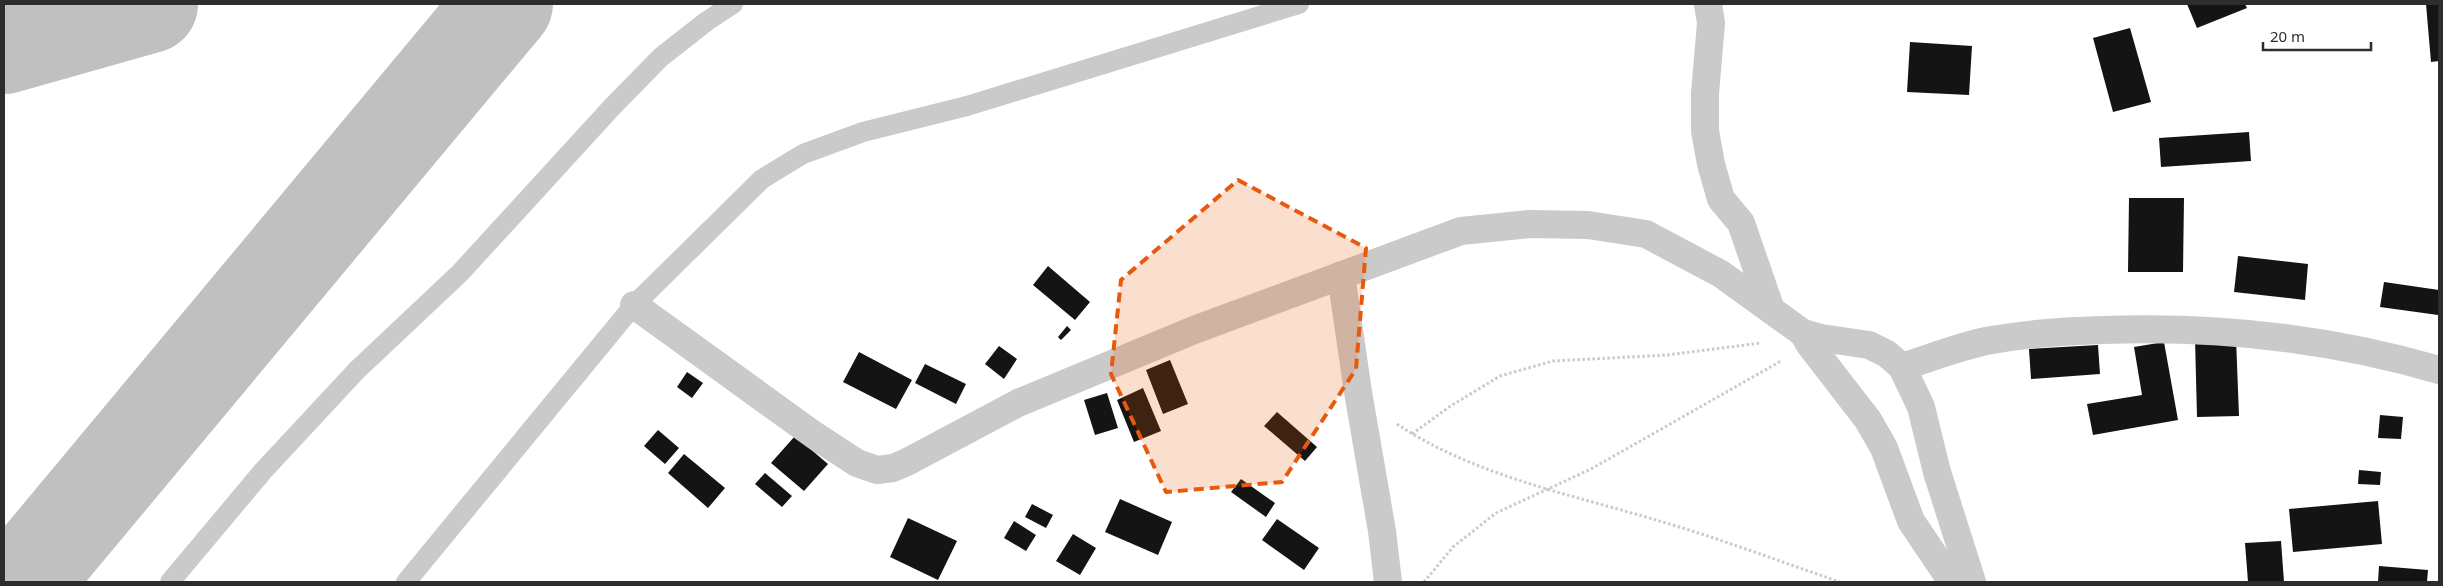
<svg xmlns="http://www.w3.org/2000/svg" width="2443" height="586" font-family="'Noto Sans',sans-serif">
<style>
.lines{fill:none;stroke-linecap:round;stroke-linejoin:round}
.taxiway{stroke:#c0c0c0;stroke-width:98}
.building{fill:#141414}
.path{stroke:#cacaca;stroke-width:3;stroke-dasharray:2.5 2.5;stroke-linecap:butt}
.lane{stroke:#cacaca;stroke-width:20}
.street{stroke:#cacaca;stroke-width:28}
.marked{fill:#e8590c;fill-opacity:0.2;stroke:#e8590c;stroke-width:4;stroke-dasharray:10 6;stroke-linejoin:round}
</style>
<rect width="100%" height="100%" fill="#fff"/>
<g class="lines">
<path class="taxiway" d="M4 45 149 4
M22 582 504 4"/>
</g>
<path class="building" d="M2187 4H2245L2247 8 2197 28Z
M2426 4H2439V61L2431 62Z
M2130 28 2151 102 2113 112 2093 38Z
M1910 42 1972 46 1969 95 1907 92Z
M2249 132 2251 161 2161 167 2159 138Z
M2129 198H2184L2183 272H2128Z
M2238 256 2308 264 2305 300 2234 292Z
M1048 266 1090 302 1075 320 1033 285Z
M2384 282 2439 290 2438 315 2380 307Z
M1067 326 1071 330 1061 340 1058 337Z
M2236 338 2239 416 2197 417 2195 339Z
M2164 342 2178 420 2093 435 2087 404 2142 395 2134 347Z
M2098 345 2100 374 2031 379 2029 349Z
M999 346 1017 359 1004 379 985 364Z
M859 352 912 380 896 409 843 382Z
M1170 360 1188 404 1163 414 1146 370Z
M925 364 966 384 956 404 915 383Z
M687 372 703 383 692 398 677 387Z
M1143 388 1161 431 1134 442 1117 400Z
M1107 393 1118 428 1095 435 1084 400Z
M1277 412 1317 447 1305 461 1264 426Z
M2380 415 2403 417 2401 439 2378 438Z
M658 430 679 448 665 464 644 446Z
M795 436 828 464 804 491 771 463Z
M684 454 725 488 708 508 668 473Z
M2359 470 2381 472 2380 485 2358 484Z
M765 473 792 496 782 507 755 484Z
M1241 479 1275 503 1266 517 1231 492Z
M1120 499 1172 522 1158 555 1105 532Z
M2378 501 2382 544 2293 552 2289 509Z
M1032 504 1053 515 1046 528 1025 517Z
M908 518 957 541 938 580 890 557Z
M1277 519 1319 548 1304 570 1262 540Z
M1014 521 1036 535 1026 551 1004 538Z
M1073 534 1096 548 1080 575 1056 561Z
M2281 541 2284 582H2248L2245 543Z
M2379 566 2428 570 2427 582H2378Z"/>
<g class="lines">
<path class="path" d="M1397 424C1473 475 1569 494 1656 520 1718 538 1779 561 1840 582
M1412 434 1449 407 1500 376 1553 361 1667 355 1761 343
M1424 582 1453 547 1496 513 1591 469 1781 361"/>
<path class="lane" d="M170 582 263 471 357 370 460 273 612 107 661 57 707 21 733 4
M406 582 634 305 762 179 803 154 863 132 967 106 1299 4"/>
<path class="street" d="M1708 4 1711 23 1705 93V131L1711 164 1721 199 1741 223 1771 310
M1341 275 1358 392 1382 531 1388 582
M634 305 814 435 857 463 877 470 893 468 907 462 1018 403 1194 330 1461 231 1530 224 1588 225 1646 234 1721 274 1803 333 1821 338 1869 345 1887 354 1902 367 1921 407 1937 472 1972 582
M1803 333 1810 345 1868 420 1884 448 1911 521 1952 582
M1902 367C1930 358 1958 347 1986 341 2024 334 2064 331 2103 330 2216 326 2330 338 2439 370"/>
</g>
<path class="marked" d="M1238 180 1366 248 1356 369 1282 482 1166 492 1111 374 1121 280Z"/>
<rect width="2443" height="586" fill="none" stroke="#2d2d2d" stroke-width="10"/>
<path d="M2263 42v8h108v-8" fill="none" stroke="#2d2d2d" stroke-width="2.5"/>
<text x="2270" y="42" font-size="15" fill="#2d2d2d" stroke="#ffffff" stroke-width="4" paint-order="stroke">20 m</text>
</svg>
